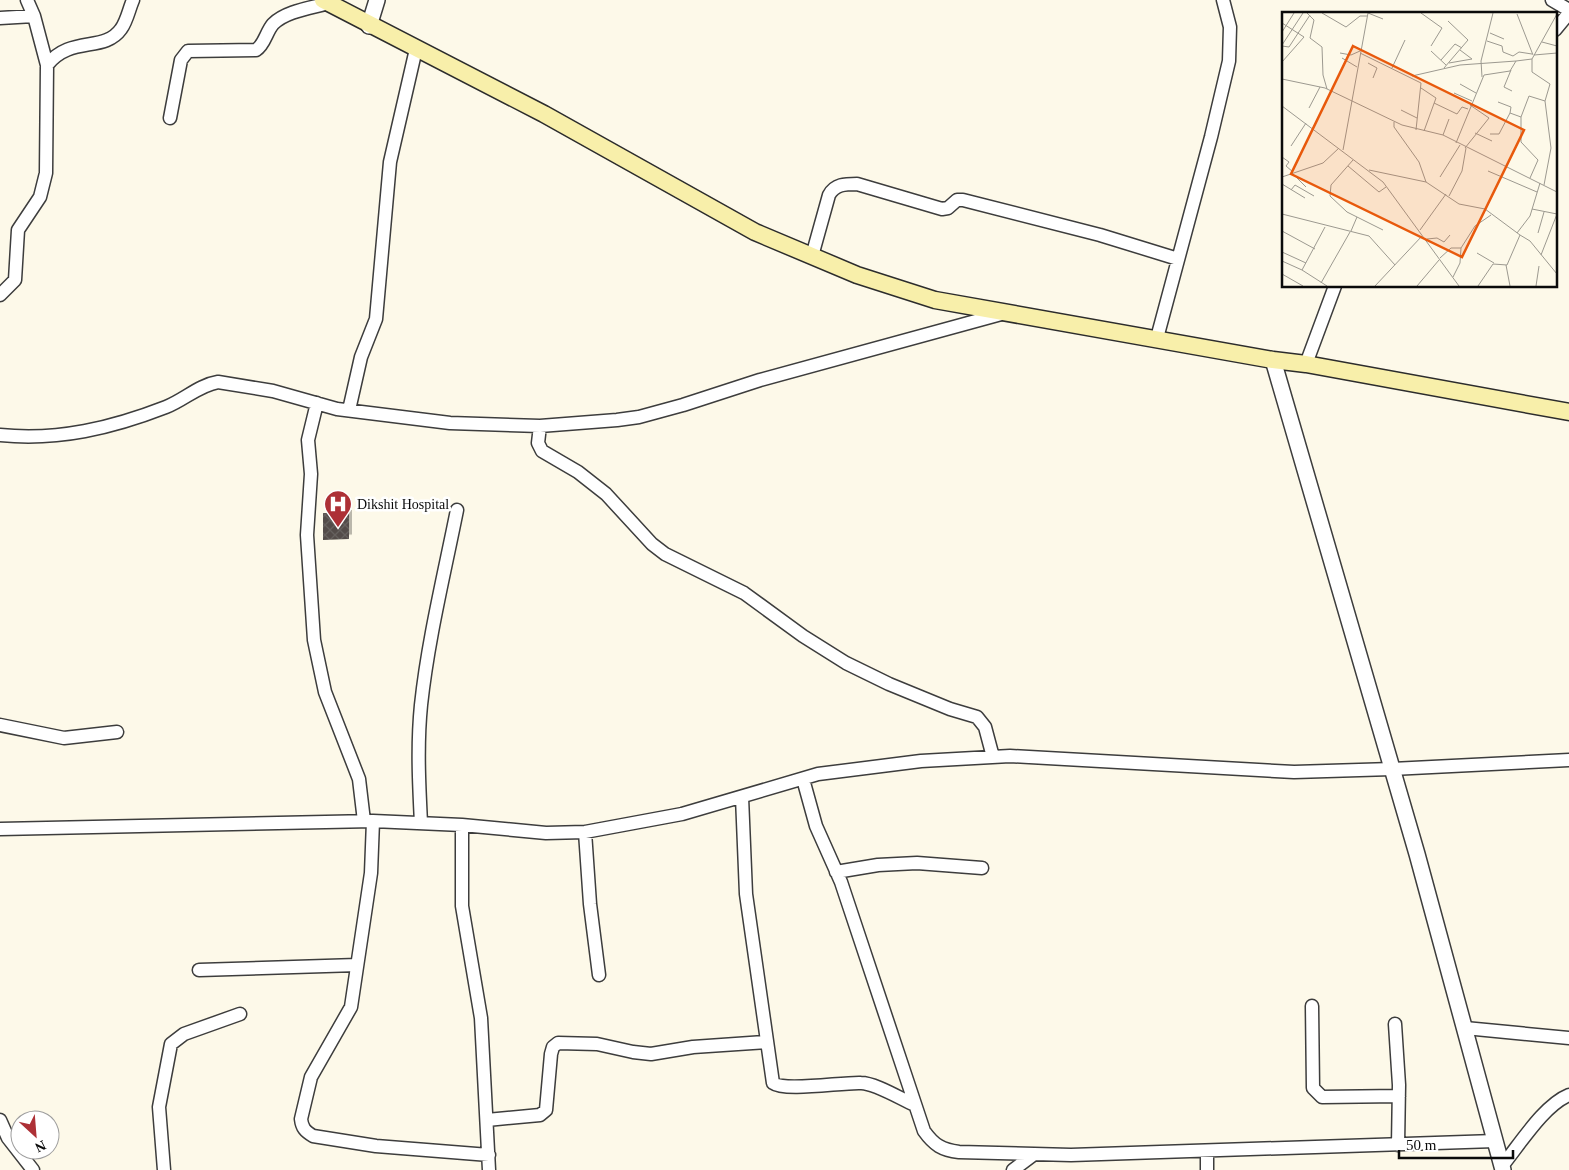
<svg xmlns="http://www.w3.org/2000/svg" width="1569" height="1170" font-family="'Times New Roman',serif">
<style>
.building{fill:url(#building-cross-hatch);filter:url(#shadow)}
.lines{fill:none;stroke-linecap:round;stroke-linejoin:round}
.minor-casing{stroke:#3d3d3d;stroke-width:15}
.tertiary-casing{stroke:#3d3d3d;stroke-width:18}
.secondary-casing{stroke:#2c2c2c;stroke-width:19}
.minor{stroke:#fff;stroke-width:12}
.tertiary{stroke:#fff;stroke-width:15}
.secondary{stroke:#f8efaa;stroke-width:16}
.labels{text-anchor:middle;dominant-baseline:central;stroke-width:5;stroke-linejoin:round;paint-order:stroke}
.poi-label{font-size:14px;fill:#0a0a0a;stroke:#fff;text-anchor:start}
.inset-road{fill:none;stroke:#9c9990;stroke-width:1}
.view{fill:#e8590c;fill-opacity:0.15;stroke:#e8590c;stroke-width:2.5}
.inset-edge{fill:none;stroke:#0a0a0a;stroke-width:2.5}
</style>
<defs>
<pattern id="building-cross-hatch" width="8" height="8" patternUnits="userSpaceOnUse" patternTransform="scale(1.25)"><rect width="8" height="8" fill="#524c48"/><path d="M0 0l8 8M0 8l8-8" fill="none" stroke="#66615e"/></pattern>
<filter id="shadow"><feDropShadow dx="4.5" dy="-4.5" stdDeviation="0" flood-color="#0004"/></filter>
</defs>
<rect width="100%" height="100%" fill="#fdf9e9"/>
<path class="building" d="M323 513H349V539L323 540Z"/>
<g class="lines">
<g class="minor-casing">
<path id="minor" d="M27 0 34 16 47 65
M1552 0 1569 10
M0 18 34 16
M1555 30 1569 13
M170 118 181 60 188 51 256 50C265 44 266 32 273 24 286 11 311 8 329 3
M812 256 829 195C835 184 845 184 857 184L942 209 948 208 957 200H963L1100 235 1178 259
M0 295 15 280 18 230 40 197 46 173 47 65C71 35 104 53 121 29 127 21 129 9 133 0
M1157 338 1211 137 1229 61 1230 27 1223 0
M1306 364 1335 286
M317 403 308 440 311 474 307 535 314 640 325 692 359 779 364 821
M349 410 361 357 376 319 390 162 416 49
M540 426 538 443 542 451 578 472 606 494 652 544 665 554 744 593 803 636 846 663 889 684 950 709 977 717 985 727 993 757
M0 435C58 441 112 428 166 407 184 400 199 385 218 382L273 391 337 409 450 423 540 426 617 420 639 417 683 405 760 380 1005 313
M0 725 64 738 117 732
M803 779 816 826 841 882 924 1131C934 1145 942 1150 959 1152L1071 1155 1495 1141
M742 797 746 894 773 1083C785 1092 843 1082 861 1083 875 1083 901 1099 915 1105
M373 821 371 873 351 1007 311 1077 301 1119C302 1128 305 1131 313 1136L376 1146 489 1155
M421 823C419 784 417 745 421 705 428 640 444 575 457 510
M462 825V906L481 1018 489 1170
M0 829 373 821 462 825 546 833 585 832 682 814 818 774 921 761 1010 756 1294 772 1392 769 1569 760
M585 832 590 904 599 975
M836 872 878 865 917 863 982 868
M199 970 357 965
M1312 1006 1313 1088 1322 1097 1399 1096
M1395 1024 1399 1085 1398 1145
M1465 1028 1569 1038
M0 1120 8 1138 33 1170
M487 1120 540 1115 546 1110 551 1054 553 1047 558 1043 597 1044 633 1052 651 1054 693 1047 766 1042
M1207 1151V1170
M1502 1166C1520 1144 1544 1105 1569 1095
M164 1170 159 1107 171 1044 184 1034 240 1014
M1013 1170 1033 1155"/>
</g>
<g class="tertiary-casing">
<path id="tertiary" d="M369 26 377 0
M1273 360 1417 854 1503 1170"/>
</g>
<g class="secondary-casing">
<path id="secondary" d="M323 0 544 114 755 232 857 275 935 300 1273 360 1306 364 1569 412"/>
</g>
<use href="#minor" class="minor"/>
<use href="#tertiary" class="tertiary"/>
<use href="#secondary" class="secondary"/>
</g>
<defs>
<g id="hospital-pin" transform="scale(1.4375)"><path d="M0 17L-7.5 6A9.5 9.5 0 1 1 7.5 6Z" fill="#ad3036" stroke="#fff"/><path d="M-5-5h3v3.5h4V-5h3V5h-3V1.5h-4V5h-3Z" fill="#fff"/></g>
</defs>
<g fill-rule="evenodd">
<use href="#hospital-pin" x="338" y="504"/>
</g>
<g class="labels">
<g class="poi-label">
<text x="357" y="504">Dikshit Hospital</text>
</g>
</g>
<g transform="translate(1282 12)">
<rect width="275" height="275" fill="#fdf9e9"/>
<path class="inset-road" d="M25 1 32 8 28 26 40 35 41 63 45 77M40 1 64 15 78 4H85M86 1 101 7M139 1 160 16 149 34M235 2 251 43M0 11 22 25M0 20 12 1M208 21 222 27M205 29 220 34 221 40 231 44 237 40 250 42M260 30 275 34M0 33 21 1M0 34 7 35 28 3M149 39 164 53M58 41 69 43 78 39M78 41 139 71 134 118M252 43 275 41M60 46 75 55M159 48 173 32 180 36M0 50 22 25M86 51 95 56 91 66M167 51 190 47 178 38M110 56 123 28M162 56 186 28 166 9M229 58 222 75 230 79M130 64 178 53 234 49M200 65 199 49 211 1M0 67 43 76 120 113 161 123 275 180M178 72 194 81M139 76 154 86 142 119M172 81 190 89M216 90 229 95 228 101M152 91 175 102 180 95 186 97M0 94 101 170 177 274M27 96 38 75M119 98 135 106M239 105V130L256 148 248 166M112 110V115L137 150 144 170M193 121 210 129M208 122H217L228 101 239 105 247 84 263 89M161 123 167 107M174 131 202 63 228 59 234 49 250 47M9 134 24 111M183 136 207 106 188 93M61 138 86 1M0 145 7 150 4 154 11 160M71 148 49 173 48 184 65 200 101 218M66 154 97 180 104 175M87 158 144 170 177 192 203 197 238 223M206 159 255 180M10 161 24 175M0 165 41 151 57 136M158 165 178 133M0 172 23 186M262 173 269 136 263 89 268 72 250 60V47L275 2M9 178 13 173 32 184M167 184 180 159 184 136M250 197 275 202M0 202 87 224 113 253M43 215 20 258 45 274M138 218 164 182M0 219 33 237M69 219 75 205M235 221 248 204 258 171M256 221 262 200M145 227 155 226 162 230 168 223M0 240 24 251M195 241 212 251M259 243 275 202M158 246 169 236H179L193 214 209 203M0 249 20 258M224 253 228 274M0 262 21 274M171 265 178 251 179 236M39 271 68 220M93 274 140 224M135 274 157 248M196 274 211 252 225 253 238 223 248 229 275 262M254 274 257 254"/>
<path class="view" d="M71 34 242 118 180 245 9 162Z"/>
<rect width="275" height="275" class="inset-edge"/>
</g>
<g transform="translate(35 1135) rotate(154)"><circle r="24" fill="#ffffff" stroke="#9d9d9d"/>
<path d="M0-4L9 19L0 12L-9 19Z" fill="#ad3036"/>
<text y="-8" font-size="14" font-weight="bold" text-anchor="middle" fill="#0a0a0a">N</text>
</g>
<path d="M1399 1150v8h114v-8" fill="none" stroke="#0a0a0a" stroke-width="2.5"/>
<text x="1406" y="1150" font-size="15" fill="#0a0a0a" stroke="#ffffff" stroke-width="4" paint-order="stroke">50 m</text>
</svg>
